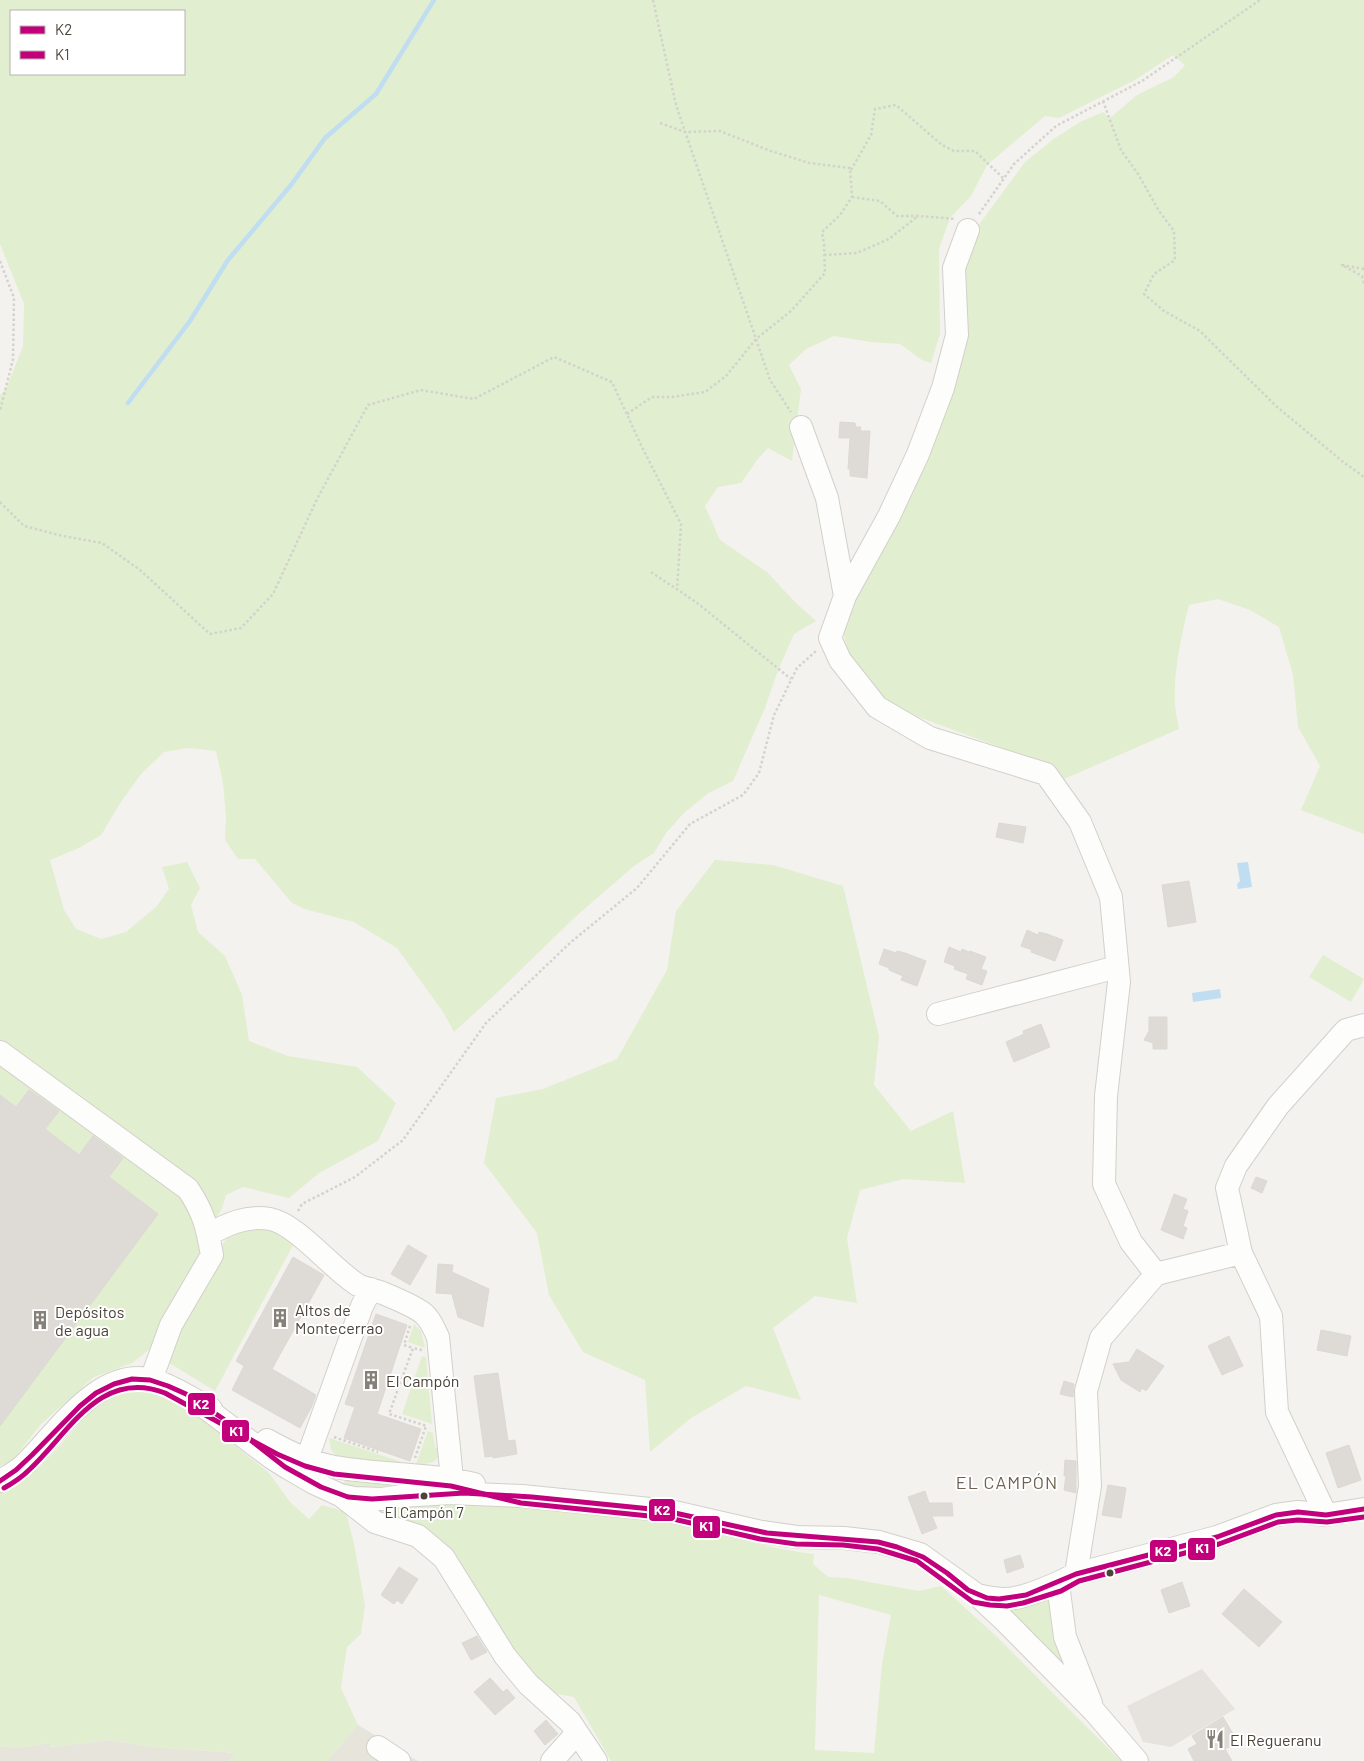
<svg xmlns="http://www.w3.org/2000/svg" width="1364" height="1761" font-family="Barlow,sans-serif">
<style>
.residential{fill:#e7e4dc}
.green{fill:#e1eecf;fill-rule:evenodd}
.parking{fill:#e6e3df}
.water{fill:#c0ddf1}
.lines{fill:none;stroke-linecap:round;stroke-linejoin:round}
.stream{stroke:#c0ddf1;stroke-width:4.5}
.building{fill:#dedbd6;stroke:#dcd9d4}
.minor-casing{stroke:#d2d0cb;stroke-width:24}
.path{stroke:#d3d2cc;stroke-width:2.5;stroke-dasharray:2.5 2.5;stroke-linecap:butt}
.minor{stroke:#fdfdfc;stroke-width:22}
.bus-1-casing{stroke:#fff;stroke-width:9}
.bus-2-casing{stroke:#fff;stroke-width:9}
.bus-1{stroke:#c2007b;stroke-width:5}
.bus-2{stroke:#c2007b;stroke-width:5}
.bus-dot{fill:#4b4439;stroke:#fff;stroke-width:2}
.labels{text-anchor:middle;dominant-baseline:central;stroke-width:4;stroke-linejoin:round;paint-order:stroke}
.bus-label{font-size:15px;fill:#4b4439;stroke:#fff}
.poi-label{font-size:16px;fill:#4b4439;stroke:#fff;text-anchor:start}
.neighbourhood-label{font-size:18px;letter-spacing:1px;fill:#6e6250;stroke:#fff}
.line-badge{stroke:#fff;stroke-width:2}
.badge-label{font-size:14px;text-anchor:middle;font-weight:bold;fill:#fff}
</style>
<rect width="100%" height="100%" fill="#f4f2ee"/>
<path class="residential" d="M358 1725 418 1761H327Z
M109 1740 153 1747 236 1753 229 1761H0V1746L18 1748 50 1743V1747Z"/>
<path class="green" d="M0 0H1364V834L1301 810 1320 766 1298 727 1293 675 1279 627 1250 610 1218 599 1189 605C1181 638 1173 672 1175 706 1176 714 1178 722 1179 729L1064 779 1040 762 886 705 847 651 843 628 848 607 935 422 959 271 975 230 1025 162 1055 138 1080 122 1103 112 1110 118 1137 95 1174 77 1185 65 1173 55 1135 80 1059 118 1045 116 987 165 971 196 950 218 939 249 940 334 931 363 922 360 900 344 871 342 834 336 806 349 789 365 801 389 792 461 768 448 757 460 741 483 718 487 705 506 720 540 767 572 794 601 816 621 794 634 777 673 765 708 733 781 707 794 684 813 666 833 654 853 634 866 574 918 500 990 454 1032 443 1012 397 948 354 922 304 909 292 903 255 859H238L225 840 226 817 223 783 216 751 188 748 164 752 141 774 121 802 101 835 79 848 50 860 64 910 76 929 101 939 126 932 156 907 169 889 162 867 187 862 200 888 191 905 198 932 225 956 242 995 249 1041 288 1056 357 1067 396 1103 378 1141 319 1173 289 1198 243 1187 226 1195 222 1208 151 1348 132 1363 94 1377 41 1424 13 1460 0 1466V395L6 389 23 346 24 304 0 244ZM11 11H184V74H11Z
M715 860 773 865 843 886 879 1036 874 1085 911 1131 953 1111 965 1183 904 1179 860 1190 847 1238 857 1303 815 1296 773 1328 801 1400 746 1386 691 1418 650 1452 645 1380 583 1352 549 1295 537 1233 484 1163 496 1098 543 1089 617 1059 667 970 676 911Z
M1323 955 1364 979 1351 1002 1309 977Z
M262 1227 273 1230 293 1245 215 1391 166 1361 181 1319 226 1239 239 1229Z
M414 1324 421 1331 425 1348 408 1342Z
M422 1356 426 1357 432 1424 402 1414Z
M142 1390 156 1391 175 1398 207 1420 226 1438 269 1473 290 1502 309 1519 322 1505 346 1512 354 1544 365 1605 361 1634 347 1647 341 1688 358 1725 327 1761H229L236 1753 153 1747 109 1740 50 1747V1743L18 1748 0 1746V1492C33 1480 57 1448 80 1423 89 1413 100 1401 112 1395 121 1391 132 1390 142 1390Z
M428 1431 433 1433 435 1447 439 1450C439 1464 428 1464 416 1464Z
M329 1438 408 1464 337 1457 331 1450Z
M345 1479 396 1482V1487L393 1491 346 1489 344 1483Z
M436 1501C512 1506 589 1509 664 1522 714 1531 763 1548 814 1554L813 1564 828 1577 847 1578 919 1591 941 1586 995 1635 1121 1761H611L574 1697 547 1692 508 1650 476 1599 370 1509 391 1512 413 1502ZM819 1595 891 1615 882 1664 874 1753 815 1750Z
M1050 1597 1073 1675 1009 1611 1012 1608Z"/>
<path class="parking" d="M1202 1669 1235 1709 1171 1747 1143 1742 1127 1706Z"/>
<path class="water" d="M1248 862 1252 887 1238 889 1237 884 1240 881 1237 863Z
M1220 989 1221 998 1193 1002 1192 993Z"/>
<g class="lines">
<path class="stream" d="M128 403 190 321 228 260 291 185 325 138 376 94 434 0"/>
</g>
<path class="building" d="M840 422 855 423 856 427H861L860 431H870L867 478 850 476V469H848L850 438H839Z
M999 823 1026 827 1023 843 996 837Z
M1189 881 1196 922 1168 927 1162 885Z
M1027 930 1038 935 1039 932 1047 934 1063 940 1055 961 1031 952 1032 950 1021 946Z
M949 947 961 952 962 949 969 952 970 951 986 957 981 969 987 971 982 985 966 979 968 974 954 969 955 966 944 962Z
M884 949 896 953 897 951 905 953 926 961 917 986 901 980 903 976 889 970V968L879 964Z
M1149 1017H1167V1049H1153V1043L1144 1040 1149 1031Z
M1041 1024 1050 1047 1014 1062 1006 1042 1024 1034 1023 1031Z
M29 1090 59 1111 45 1129 79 1155 93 1136 123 1158 109 1177 158 1214 0 1426V1095L16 1107Z
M1256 1177 1267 1181 1262 1193 1251 1188Z
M1174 1194 1187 1199 1183 1209 1188 1211 1183 1226 1187 1228 1183 1239 1161 1230Z
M408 1245 427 1256 410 1285 391 1274Z
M293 1257 324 1275 272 1369 316 1395 311 1408 300 1428 232 1390 244 1366 236 1361Z
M438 1264 453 1265 452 1272 489 1289 483 1327 458 1317 452 1294 436 1293Z
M376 1314 407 1325 377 1414 421 1429 410 1461 344 1438 355 1407 345 1404Z
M1321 1330 1351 1336 1347 1356 1317 1350Z
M1229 1336 1243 1366 1222 1375 1208 1346Z
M1137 1349 1164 1366 1146 1391 1142 1388 1140 1392 1121 1380 1113 1364 1129 1362Z
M498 1373 508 1441 515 1440 517 1454 493 1458V1456L485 1457 474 1376Z
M1064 1381 1074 1384 1073 1397 1060 1394Z
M1349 1445 1361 1480 1338 1488 1326 1453Z
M1065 1460 1076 1461V1493L1064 1490 1066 1476H1064Z
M1108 1485 1126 1488 1121 1518 1102 1515Z
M925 1491 929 1503H952L953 1516H932L937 1528 922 1534 908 1497Z
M1020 1555 1024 1567 1007 1573 1004 1560Z
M399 1567 418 1579 402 1604 397 1600 394 1604 381 1595Z
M1182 1582 1190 1606 1169 1613 1161 1590Z
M1244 1589 1282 1622 1259 1647 1222 1614Z
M477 1636 487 1652 471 1660 462 1643Z
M490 1678 503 1692 507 1689 515 1698 495 1715 474 1692Z
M1223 1717 1238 1742 1225 1749 1232 1761H1194L1188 1749 1197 1744 1192 1736Z
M546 1720 558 1734 545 1745 534 1731Z"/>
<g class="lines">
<g class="minor-casing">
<path id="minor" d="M968 230 954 268 957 335 943 388 918 454 889 516 845 596 830 638 840 660 877 707 930 738 1046 774 1080 822 1111 897 1119 982 1106 1096 1104 1184 1131 1242 1156 1274
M801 427 827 498 845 596
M938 1014 1117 967
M0 1052 188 1189C204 1213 207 1227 212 1255L171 1325 151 1380
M208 1235C227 1224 247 1215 270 1219 297 1224 333 1270 358 1285 364 1288 373 1290 380 1292 392 1297 415 1306 424 1314 431 1320 434 1329 438 1337L452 1479 437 1484
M1241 1253 1227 1188 1236 1166 1278 1106 1346 1030 1364 1025
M199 1403 272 1458 288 1468 312 1482 340 1495 354 1498 382 1499 402 1496 450 1493 522 1496 670 1511 762 1532 797 1537 844 1538 879 1542 920 1554 977 1595 1005 1621 1094 1711 1137 1761
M267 1440C288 1452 312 1463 335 1467 381 1475 428 1473 474 1484
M311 1474 307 1459 362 1306 371 1289
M0 1481C9 1476 18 1471 25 1464 58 1432 99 1366 153 1380 174 1386 192 1399 211 1409
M343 1497 375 1522 418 1536 444 1558 505 1656 528 1684 570 1722 596 1761
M1076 1574 1090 1486 1086 1391 1101 1338 1156 1274 1241 1253 1271 1316 1277 1412 1326 1515
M1058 1584 1065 1637 1091 1703
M977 1595C986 1597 995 1599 1005 1599 1024 1599 1059 1583 1076 1574L1217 1537 1276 1515 1298 1512 1326 1515 1364 1509
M378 1747 399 1761
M552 1761 577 1733"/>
</g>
<path class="path" d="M653 0 676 105 770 380 791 412
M1103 101 1121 150 1138 174 1159 211 1174 231 1175 260 1154 274 1144 294 1164 311 1200 331 1276 406 1342 461 1364 477
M851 170 871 135 875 109 896 105 942 145 954 151H975L1003 178
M852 197 880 201 897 216H919L955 219
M979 214 1014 164 1056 126 1142 81 1260 0
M824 255 857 253 889 239 918 216
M0 261 14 298 13 359 0 411
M1364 269 1342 265 1362 276 1364 283
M627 414 652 397H672L705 392 726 376 756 339 791 311 825 273 824 244 822 232 840 215 852 197 850 168 809 163 768 150 720 131 685 132 660 123
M0 502 24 526 63 536 102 543 140 570 210 634 241 628 273 594 317 499 368 405 421 390 474 399 554 357 612 382 641 445 681 524 677 590
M651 572 696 602 791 679
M298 1211 302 1204 355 1177 403 1140 486 1023 571 942 637 888 690 824 743 795 759 773 774 715 797 668 816 651
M410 1326 404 1345 413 1348
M422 1350 413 1348 389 1414 427 1426
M334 1437 378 1452
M415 1458 426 1426"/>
<use href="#minor" class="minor"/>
<g class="bus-1-casing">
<path id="bus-1" d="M0 1481 16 1470 32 1455 80 1406 96 1393 114 1384 132 1379 150 1380 168 1386 186 1394 222 1418 285 1467 321 1487 348 1497 372 1499 464 1493 532 1497 661 1510 767 1533 878 1542 897 1547 923 1557 947 1573 968 1590 987 1598 999 1599 1026 1595 1076 1574 1217 1537 1276 1515 1298 1512 1326 1515 1364 1509"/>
</g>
<g class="bus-2-casing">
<path id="bus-2" d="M4 1488C13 1483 22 1477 29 1470 69 1433 100 1368 165 1393L277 1454 305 1466 334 1474 451 1486 521 1503 669 1518 760 1539 796 1544 843 1545 878 1549 917 1561 973 1602 990 1605 1007 1606 1023 1603 1061 1591 1079 1581 1219 1544 1278 1522 1298 1520 1327 1522 1364 1517"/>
</g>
<use href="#bus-1" class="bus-1"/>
<use href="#bus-2" class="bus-2"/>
</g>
<defs>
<g id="building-bare" transform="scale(1.5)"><path d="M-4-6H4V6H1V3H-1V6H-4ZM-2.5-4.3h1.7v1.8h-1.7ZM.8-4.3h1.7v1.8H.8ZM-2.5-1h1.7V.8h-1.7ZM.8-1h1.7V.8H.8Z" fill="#868178" stroke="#fff" stroke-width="2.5" paint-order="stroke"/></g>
<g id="restaurant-bare" transform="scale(1.5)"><path d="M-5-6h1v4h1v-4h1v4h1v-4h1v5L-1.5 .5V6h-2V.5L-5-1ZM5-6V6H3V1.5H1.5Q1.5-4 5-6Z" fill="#868178" stroke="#fff" stroke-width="2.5" paint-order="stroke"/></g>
</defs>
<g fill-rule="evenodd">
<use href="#building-bare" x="280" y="1318"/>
<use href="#building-bare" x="40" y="1320"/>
<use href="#building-bare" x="371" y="1380"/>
<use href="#restaurant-bare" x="1215" y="1739"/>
</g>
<g class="bus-dot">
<circle cx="424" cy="1496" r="4.5"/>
<circle cx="1110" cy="1573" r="4.5"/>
</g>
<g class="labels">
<g class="bus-label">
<text x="424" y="1512">El Campón 7</text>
</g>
<g class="poi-label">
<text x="295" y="1309">Altos de<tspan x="295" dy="18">Montecerrao</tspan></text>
<text x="55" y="1311">Depósitos<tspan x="55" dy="18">de agua</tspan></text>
<text x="386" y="1380">El Campón</text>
<text x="1230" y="1739">El Regueranu</text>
</g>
<g class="neighbourhood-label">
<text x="1007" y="1482">EL CAMPÓN</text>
</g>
</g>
<g class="line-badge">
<rect x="187" y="1392" width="29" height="24" rx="5" fill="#c2007b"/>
<rect x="221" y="1419" width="29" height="24" rx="5" fill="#c2007b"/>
<rect x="648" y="1498" width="28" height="24" rx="5" fill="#c2007b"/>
<rect x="692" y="1515" width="29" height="24" rx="5" fill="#c2007b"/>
<rect x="1187" y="1537" width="29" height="24" rx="5" fill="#c2007b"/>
<rect x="1149" y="1539" width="29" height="24" rx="5" fill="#c2007b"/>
</g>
<g class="badge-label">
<text x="201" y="1409">K2</text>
<text x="236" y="1436">K1</text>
<text x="662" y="1515">K2</text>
<text x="706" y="1531">K1</text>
<text x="1202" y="1553">K1</text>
<text x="1163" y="1556">K2</text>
</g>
<rect x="10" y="10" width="175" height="65" fill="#ffffff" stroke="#b7b4b0"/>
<rect x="20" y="26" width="25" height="8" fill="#c2007b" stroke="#b7b4b0"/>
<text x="55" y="35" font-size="15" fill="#4b4439">K2</text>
<rect x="20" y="51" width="25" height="8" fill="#c2007b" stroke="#b7b4b0"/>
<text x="55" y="60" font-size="15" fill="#4b4439">K1</text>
</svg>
